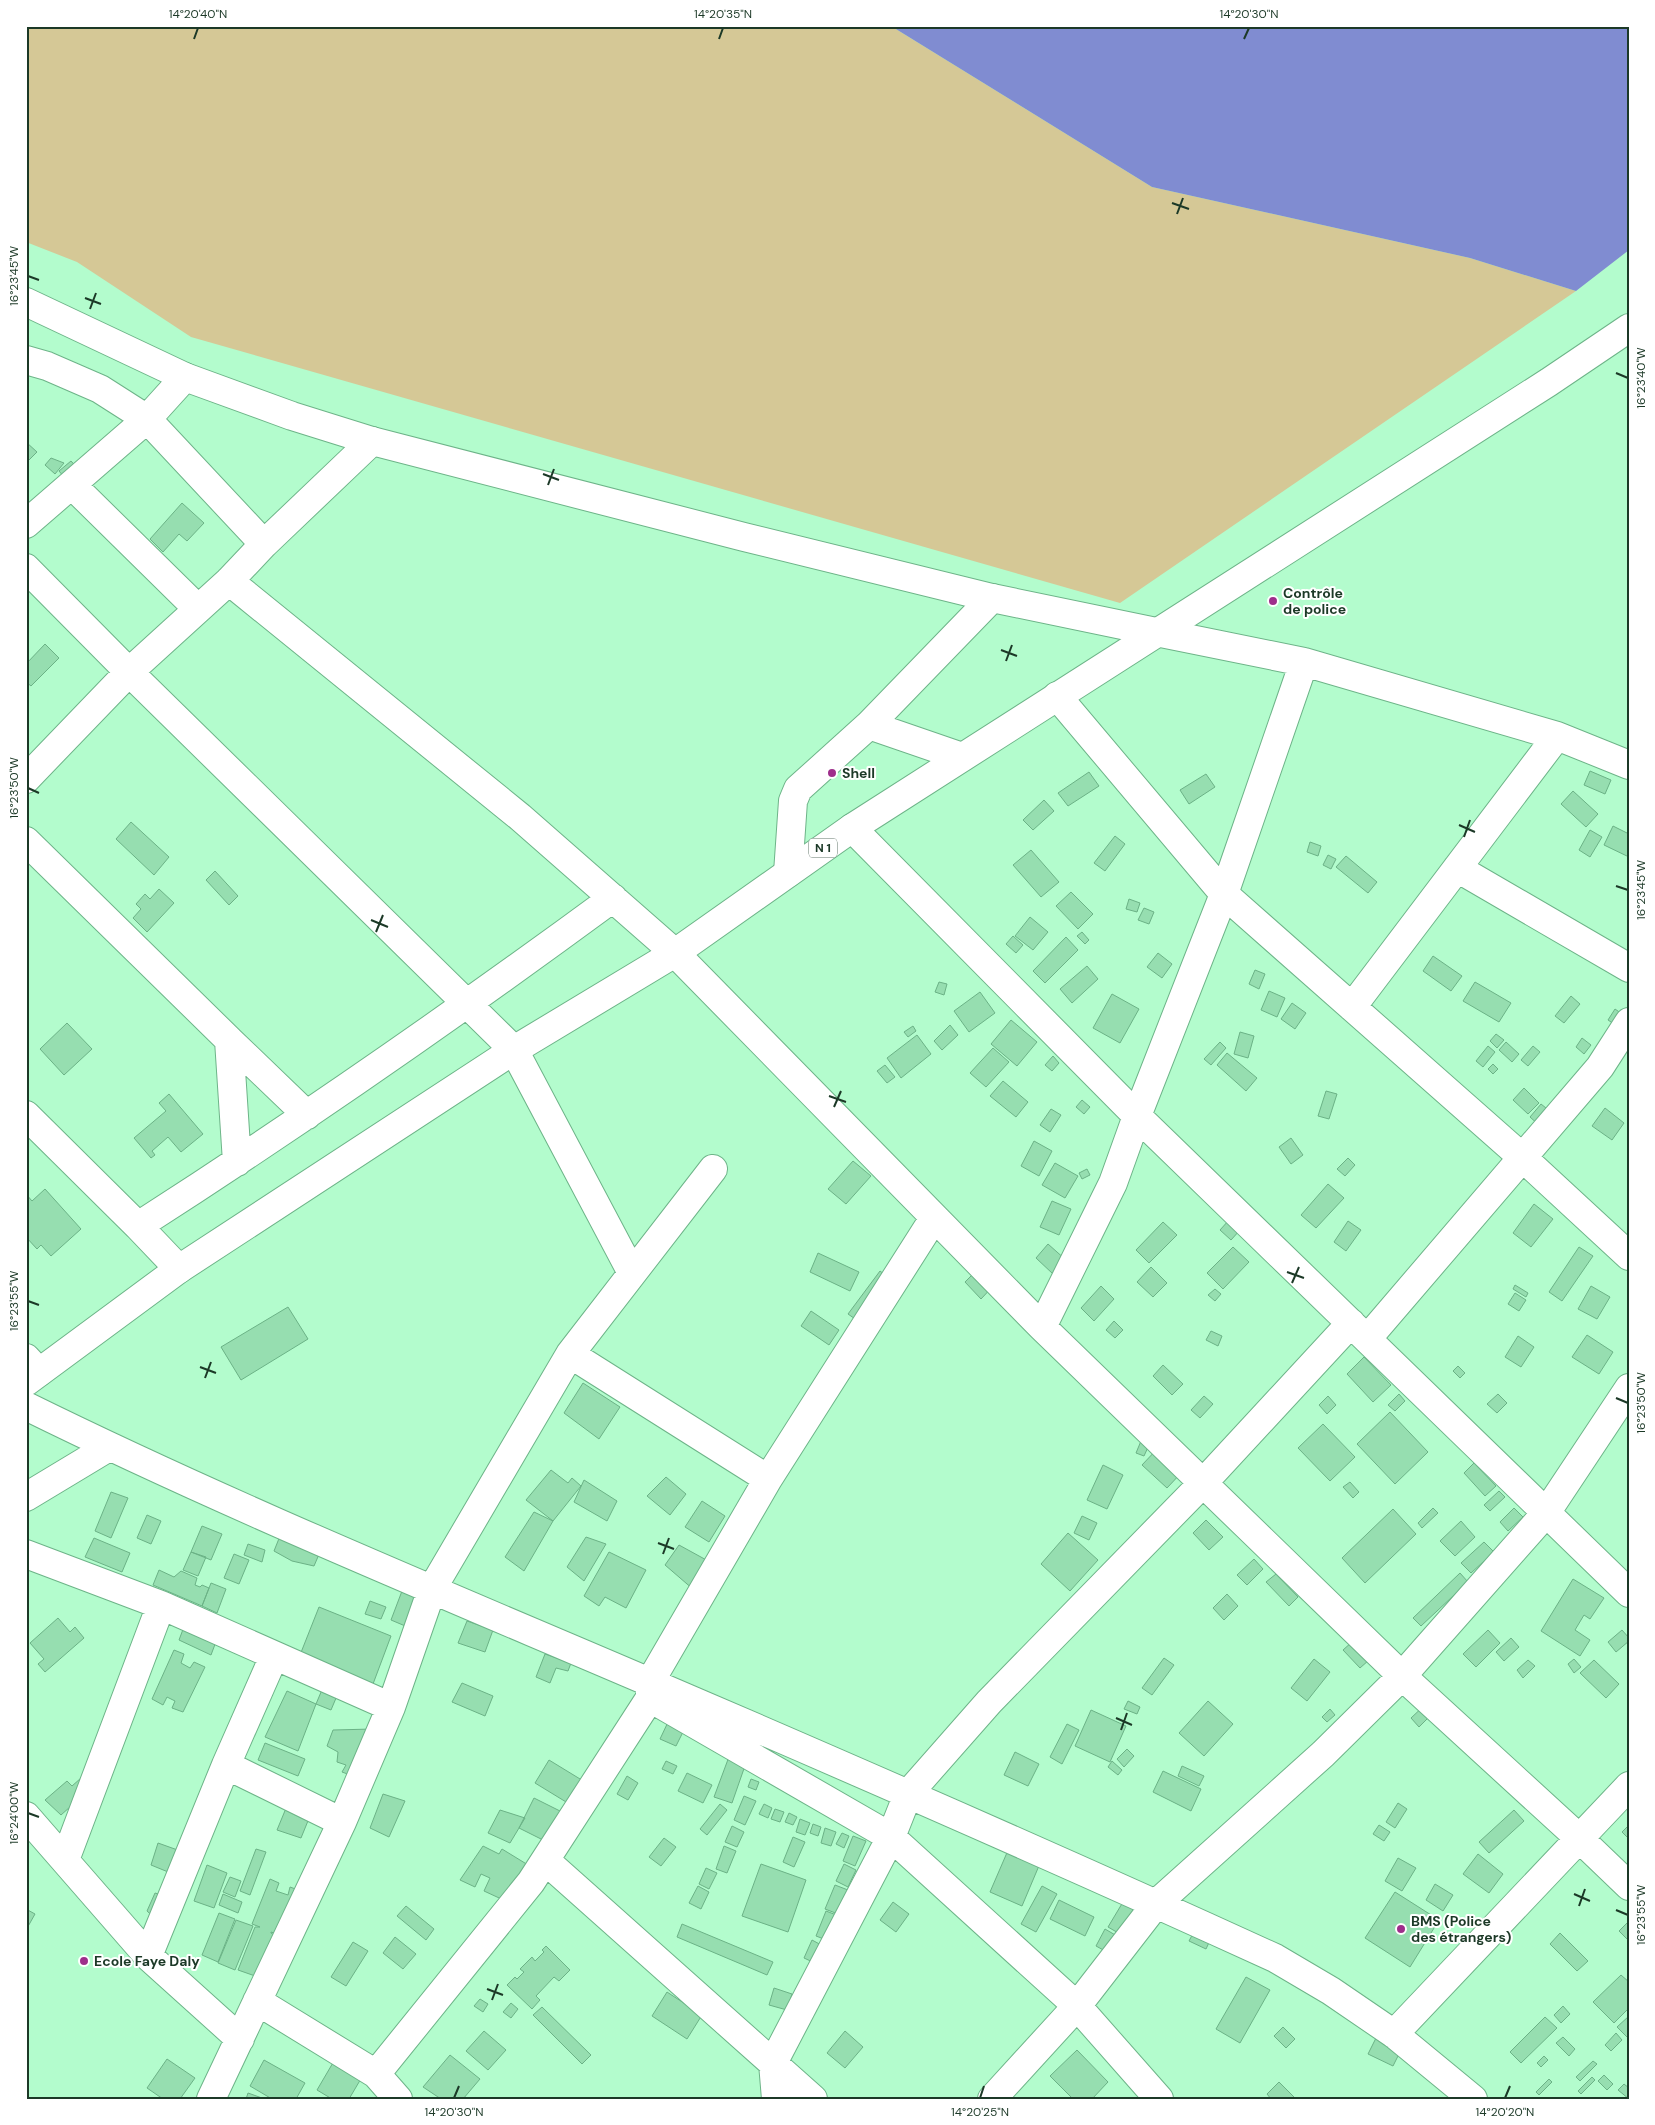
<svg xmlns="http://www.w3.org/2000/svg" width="1655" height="2125" font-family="'DM Sans',sans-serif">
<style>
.green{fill:#d5c896}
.water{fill:#808cd1}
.building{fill:#96deb0;stroke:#6bb286}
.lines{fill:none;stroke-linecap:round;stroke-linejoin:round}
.minor-casing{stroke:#6db488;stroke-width:30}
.major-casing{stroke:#6db488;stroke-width:30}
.highway-casing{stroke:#6db488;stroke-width:30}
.minor{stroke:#fff;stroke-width:28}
.major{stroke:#fff;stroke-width:28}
.highway{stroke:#fff;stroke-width:28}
.ticks{fill:none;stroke:#1c3927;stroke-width:2}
.poi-dot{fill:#9e2e8b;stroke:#fff;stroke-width:2}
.labels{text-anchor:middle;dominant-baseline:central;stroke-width:4;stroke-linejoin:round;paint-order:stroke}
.shield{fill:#fff;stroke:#607468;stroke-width:1}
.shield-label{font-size:12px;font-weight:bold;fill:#1c3927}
.poi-label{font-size:14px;font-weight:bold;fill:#1c3927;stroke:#fff;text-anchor:start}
.neatline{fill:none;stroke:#1c3927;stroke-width:2}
.ticks-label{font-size:12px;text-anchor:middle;fill:#1c3927}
</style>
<rect width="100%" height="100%" fill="#b3fccd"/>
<path class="green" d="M26 26H891L1152 187 1470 258 1576 291 1120 603 191 337 77 262 26 242Z"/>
<path class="water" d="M891 26H1629V250L1576 291 1470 258 1152 187Z"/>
<path class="building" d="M26 442 37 452 26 463Z
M51 458 64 463 55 474 45 465Z
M71 461 81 472 69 483 59 471Z
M182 503 204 523 187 541 179 534 163 552 150 539Z
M45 644 59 658 31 686 26 682V664Z
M1590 771 1611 780 1605 794 1584 785Z
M1089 772 1099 786 1068 806 1058 793Z
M1206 774 1215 787 1189 804 1180 790Z
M1573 791 1598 814 1586 827 1561 804Z
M1044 800 1054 811 1033 830 1023 820Z
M131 822 169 857 154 875 116 839Z
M1613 826 1629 834V857L1604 845Z
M1590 830 1602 837 1590 857 1579 850Z
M1115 836 1125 844 1105 871 1094 863Z
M1310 842 1321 846 1318 856 1307 852Z
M1031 850 1059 882 1041 897 1013 865Z
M1328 855 1336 859 1331 869 1323 865Z
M1346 856 1377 882 1368 893 1336 867Z
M215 871 238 896 229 905 206 880Z
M159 889 174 903 147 932 133 918 141 909 136 904 145 894 150 899Z
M1071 892 1093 914 1078 929 1056 906Z
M1129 899 1140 903 1137 912 1126 909Z
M1144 908 1154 912 1149 924 1138 920Z
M1030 917 1048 932 1033 950 1015 936Z
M1082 932 1089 940 1085 944 1077 936Z
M1013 936 1023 945 1016 953 1006 944Z
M1066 937 1078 950 1045 983 1033 971Z
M1158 953 1172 964 1162 978 1147 967Z
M1433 956 1462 976 1451 991 1423 971Z
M1087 966 1098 979 1072 1003 1060 989Z
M1255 970 1265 974 1259 989 1249 984Z
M939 982 947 984 944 995 935 992Z
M1475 982 1511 1003 1499 1022 1463 1001Z
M1269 991 1285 998 1277 1017 1261 1010Z
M980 992 995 1013 969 1032 954 1011Z
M1112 994 1139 1009 1120 1043 1093 1028Z
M1571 996 1580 1004 1564 1023 1555 1016Z
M1292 1003 1306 1013 1295 1029 1281 1019Z
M1615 1009 1625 1016 1617 1026 1608 1020Z
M1011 1020 1037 1042 1017 1066 991 1044Z
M67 1023 92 1049 64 1075 40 1049Z
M950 1025 958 1035 942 1050 934 1041Z
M913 1026 916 1031 908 1037 904 1032Z
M1240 1032 1254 1036 1248 1058 1234 1054Z
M1496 1034 1504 1040 1497 1048 1490 1041Z
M917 1035 931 1054 901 1078 887 1058Z
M1582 1038 1591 1045 1584 1054 1576 1047Z
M1220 1042 1226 1048 1211 1065 1204 1059Z
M1506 1042 1519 1054 1512 1062 1499 1050Z
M1488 1046 1495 1052 1483 1067 1476 1061Z
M1533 1046 1540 1052 1528 1066 1521 1060Z
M993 1048 1009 1062 986 1087 970 1073Z
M1227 1053 1257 1078 1246 1091 1217 1065Z
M1053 1056 1059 1063 1052 1071 1045 1065Z
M1493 1064 1498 1069 1493 1074 1488 1069Z
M885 1065 895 1077 887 1083 877 1071Z
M1003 1081 1028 1102 1016 1117 990 1096Z
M1524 1088 1539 1103 1528 1114 1513 1100Z
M1326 1091 1337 1094 1329 1119 1318 1116Z
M169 1094 203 1134 181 1152 168 1137 152 1151 155 1155 151 1158 134 1138 166 1111 159 1103Z
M1082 1100 1090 1107 1084 1114 1076 1107Z
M1541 1104 1551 1112 1540 1126 1530 1117Z
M1605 1108 1624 1123 1612 1140 1592 1126Z
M1051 1109 1061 1115 1050 1132 1040 1125Z
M1291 1138 1303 1155 1291 1164 1279 1147Z
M1034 1141 1052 1151 1039 1176 1021 1166Z
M1348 1158 1355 1165 1345 1176 1337 1169Z
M853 1161 871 1176 846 1204 828 1189Z
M1055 1163 1078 1176 1065 1198 1042 1185Z
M1087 1169 1090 1175 1082 1179 1079 1173Z
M1328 1184 1344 1198 1316 1228 1301 1215Z
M45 1189 81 1229 51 1256 41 1245 37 1249 26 1237V1194L32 1201Z
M1052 1201 1071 1209 1059 1235 1040 1227Z
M1534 1204 1553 1219 1531 1247 1513 1233Z
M1229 1220 1240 1230 1231 1240 1220 1230Z
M1348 1221 1361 1230 1346 1251 1334 1242Z
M1163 1222 1177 1235 1149 1263 1136 1250Z
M1048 1244 1066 1260 1053 1274 1036 1258Z
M1233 1247 1249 1262 1223 1289 1207 1273Z
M1579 1247 1593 1256 1562 1301 1549 1292Z
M818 1253 859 1272 850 1291 810 1272Z
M980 1267 996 1283 981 1299 965 1282Z
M1151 1267 1167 1283 1153 1297 1137 1282Z
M880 1271 889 1278 858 1321 848 1314Z
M1515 1285 1528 1293 1526 1297 1513 1289Z
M1101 1286 1114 1299 1094 1321 1081 1308Z
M1591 1286 1610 1297 1597 1319 1578 1309Z
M1215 1289 1221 1294 1215 1301 1208 1295Z
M1515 1293 1526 1300 1519 1311 1508 1304Z
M288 1307 308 1339 241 1380 221 1347Z
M811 1311 839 1330 829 1345 801 1326Z
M1114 1321 1123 1330 1115 1338 1106 1330Z
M1211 1331 1222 1336 1218 1346 1206 1340Z
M1587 1335 1613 1352 1599 1374 1572 1357Z
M1518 1336 1534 1347 1521 1367 1505 1357Z
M1364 1357 1391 1385 1373 1402 1347 1374Z
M1163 1365 1183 1384 1172 1395 1153 1376Z
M1458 1366 1465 1373 1460 1378 1453 1371Z
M583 1383 620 1407 599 1439 564 1413Z
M1399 1394 1405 1401 1395 1411 1388 1405Z
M1498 1394 1507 1403 1497 1413 1487 1404Z
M1204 1396 1213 1404 1200 1418 1191 1410Z
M1328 1396 1336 1405 1327 1414 1319 1405Z
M1390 1412 1428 1452 1395 1484 1357 1444Z
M1323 1424 1355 1457 1330 1481 1298 1448Z
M1141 1441 1149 1445 1144 1456 1136 1453Z
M1158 1448 1183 1471 1167 1488 1142 1465Z
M1474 1463 1496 1486 1485 1496 1464 1473Z
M1103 1465 1123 1475 1107 1509 1087 1500Z
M551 1470 568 1483 572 1478 581 1486 553 1521 526 1500Z
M666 1477 686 1494 670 1515 647 1496Z
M584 1480 617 1501 607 1521 574 1502Z
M1350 1482 1359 1492 1353 1498 1343 1487Z
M1499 1491 1505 1497 1490 1511 1484 1505Z
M111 1492 128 1498 111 1538 95 1531Z
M702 1501 725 1516 709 1542 685 1527Z
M1433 1508 1438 1513 1422 1528 1418 1523Z
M1514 1508 1523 1517 1508 1531 1500 1522Z
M1393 1509 1416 1534 1365 1583 1342 1558Z
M534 1512 553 1521 524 1571 505 1557Z
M147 1515 161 1521 151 1544 137 1538Z
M1082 1516 1097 1523 1089 1540 1074 1533Z
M1206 1520 1223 1537 1209 1550 1193 1533Z
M1461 1521 1475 1537 1455 1556 1440 1541Z
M202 1526 222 1534 211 1560 191 1552Z
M1068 1533 1098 1560 1070 1591 1041 1564Z
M280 1536 320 1552 314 1566 292 1561 274 1551Z
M586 1537 606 1544 584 1581 567 1567Z
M94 1538 130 1553 122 1572 85 1557Z
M1484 1542 1494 1552 1471 1573 1461 1563Z
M248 1544 265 1550 262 1562 244 1555Z
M679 1545 710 1562 694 1590 665 1565Z
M191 1552 206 1557 198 1576 183 1570Z
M609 1552 646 1570 626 1608 605 1597 599 1606 584 1596Z
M234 1554 249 1560 239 1584 224 1578Z
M1254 1559 1263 1569 1247 1585 1237 1575Z
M159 1570 174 1577 181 1571 197 1578 195 1585 200 1587 202 1585 209 1588 202 1606 153 1585Z
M1460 1573 1468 1582 1421 1626 1413 1618Z
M1276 1574 1298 1597 1289 1606 1266 1582Z
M1573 1579 1604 1598 1590 1619 1584 1615 1575 1630 1590 1640 1580 1656 1541 1631Z
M211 1583 226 1589 217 1613 202 1606Z
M402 1591 422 1598 410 1628 391 1620Z
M1227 1594 1238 1606 1224 1620 1213 1608Z
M370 1601 386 1607 381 1619 365 1614Z
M319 1607 391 1636 373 1684 300 1655Z
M58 1618 70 1632 75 1627 84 1638 45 1672 38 1664 44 1659 30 1643Z
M467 1621 493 1630 485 1652 458 1643Z
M185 1624 217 1639 211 1655 179 1640Z
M1488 1630 1500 1643 1476 1667 1463 1654Z
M1622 1630 1629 1638V1641L1616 1652 1608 1642Z
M1511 1638 1519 1647 1504 1661 1496 1652Z
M1352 1642 1369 1660 1360 1668 1343 1650Z
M174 1650 184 1654 181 1663 190 1668 194 1662 205 1667 183 1712 172 1708 175 1701 167 1697 163 1705 152 1699Z
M545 1654 571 1663 568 1671 556 1668 550 1683 536 1677Z
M1164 1658 1174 1665 1152 1695 1142 1688Z
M1314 1659 1330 1672 1307 1701 1291 1688Z
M1574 1659 1581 1667 1574 1673 1568 1664Z
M1528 1660 1535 1666 1523 1678 1517 1670Z
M1594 1660 1619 1684 1606 1698 1580 1673Z
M462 1683 493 1696 485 1716 452 1702Z
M324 1685 339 1691 331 1710 316 1704Z
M287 1691 316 1704 298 1751 265 1737Z
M1128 1701 1140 1707 1137 1714 1124 1709Z
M1208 1701 1233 1724 1204 1756 1179 1733Z
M1427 1703 1435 1711 1419 1727 1411 1718Z
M1330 1709 1335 1715 1327 1722 1322 1717Z
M1091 1710 1126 1726 1110 1762 1075 1746Z
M669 1720 685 1728 676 1746 660 1739Z
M1067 1724 1079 1730 1062 1764 1050 1757Z
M373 1729 353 1776 342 1772 346 1765 337 1762 338 1752 327 1746 333 1730Z
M265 1743 305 1759 298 1776 258 1760Z
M1127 1749 1134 1756 1124 1767 1117 1759Z
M1015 1752 1039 1764 1028 1786 1004 1775Z
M730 1754 747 1760 732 1803 714 1797Z
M549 1760 585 1782 571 1805 535 1783Z
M666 1761 677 1766 673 1774 662 1769Z
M1112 1761 1122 1770 1118 1775 1108 1767Z
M1182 1766 1204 1776 1199 1786 1178 1776Z
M1163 1771 1201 1789 1191 1811 1153 1792Z
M687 1773 712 1785 703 1803 678 1791Z
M627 1776 638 1783 628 1800 617 1794Z
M81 1778 89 1790 61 1815 45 1800 67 1781 72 1786Z
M751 1779 759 1782 756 1790 748 1787Z
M383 1794 405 1801 389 1837 370 1828Z
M744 1796 756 1801 745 1825 734 1820Z
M534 1798 566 1814 551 1844 519 1828Z
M289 1801 312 1811 301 1838 277 1830Z
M1398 1803 1407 1809 1395 1828 1386 1822Z
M720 1804 727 1810 707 1835 700 1829Z
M764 1804 772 1808 768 1818 759 1814Z
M775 1809 784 1812 780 1822 771 1819Z
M500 1810 525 1818 510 1843 488 1833Z
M1514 1810 1524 1821 1489 1853 1479 1842Z
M789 1813 797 1817 793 1825 785 1822Z
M800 1819 810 1823 805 1835 796 1832Z
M813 1824 821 1827 818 1836 810 1833Z
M1379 1825 1390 1832 1384 1841 1373 1834Z
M1629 1825V1839L1622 1832Z
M732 1826 744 1832 737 1847 725 1842Z
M825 1828 836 1832 831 1846 821 1843Z
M842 1833 849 1836 844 1848 836 1844Z
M853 1836 866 1841 855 1866 843 1861Z
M793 1837 805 1842 794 1867 783 1862Z
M664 1838 676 1847 661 1866 649 1857Z
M158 1843 186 1853 178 1876 151 1865Z
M483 1846 499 1854 502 1849 533 1868 510 1903 484 1891 490 1878 481 1874 475 1887 460 1880Z
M724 1846 736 1851 727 1873 716 1869Z
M1009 1848 1041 1861 1022 1906 990 1892Z
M256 1849 266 1852 250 1895 240 1891Z
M1478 1854 1503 1874 1489 1893 1463 1874Z
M1398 1858 1416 1868 1402 1891 1385 1881Z
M761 1864 806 1880 788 1932 742 1916Z
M844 1864 856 1870 848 1887 836 1881Z
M207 1865 227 1873 214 1908 194 1901Z
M706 1868 717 1873 709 1889 699 1884Z
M230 1877 241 1881 235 1897 223 1892Z
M270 1879 279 1883 276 1891 288 1895 290 1887 301 1891 283 1936 271 1932V1933L274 1935 258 1977 238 1970 255 1927H260L252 1924Z
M1435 1884 1453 1895 1443 1911 1426 1900Z
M835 1885 848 1890 838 1914 825 1909Z
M698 1886 709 1892 701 1909 689 1903Z
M1042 1886 1057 1894 1036 1932 1021 1924Z
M1395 1892 1439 1920 1410 1967 1365 1938Z
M155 1893 168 1897 159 1922 147 1911Z
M223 1894 242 1902 238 1913 219 1905Z
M1059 1900 1094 1917 1085 1936 1050 1919Z
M893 1902 909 1914 896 1932 880 1920Z
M1123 1902 1134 1910 1120 1934 1108 1927Z
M406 1906 434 1929 426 1940 397 1916Z
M26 1909 35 1914 26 1930Z
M826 1911 839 1916 829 1941 816 1936Z
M219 1913 235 1919 218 1962 202 1955Z
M236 1920 253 1926 235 1970 218 1963Z
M1629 1921V1941L1619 1931Z
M682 1924 773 1962 767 1975 677 1937Z
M1197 1926 1213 1934 1206 1949 1189 1941Z
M1105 1929 1117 1936 1107 1952 1096 1946Z
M1560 1933 1588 1961 1577 1971 1550 1944Z
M395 1937 416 1954 403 1969 383 1953Z
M812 1940 825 1947 817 1964 804 1958Z
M353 1942 368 1951 346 1986 331 1977Z
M546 1946 570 1970 559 1981 554 1977 536 1996 540 2000 532 2009 507 1985 515 1977 517 1979 524 1972 520 1969 532 1957 535 1961 544 1952 542 1950Z
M1621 1975 1629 1982V2008L1614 2023 1593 2002Z
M1246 1977 1270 1990 1240 2043 1216 2029Z
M774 1988 792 1994 787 2010 769 2005Z
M667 1992 702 2015 687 2039 652 2016Z
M480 1999 488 2004 483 2012 474 2006Z
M511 2003 518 2009 511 2018 503 2012Z
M1563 2006 1570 2014 1561 2023 1554 2015Z
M542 2007 591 2055 582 2064 533 2015Z
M1629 2016V2038H1628L1617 2027Z
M1545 2017 1557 2028 1521 2063 1510 2052Z
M1283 2027 1295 2039 1286 2048 1274 2036Z
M484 2031 506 2050 488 2070 466 2051Z
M845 2031 863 2047 845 2068 827 2053Z
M1616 2033 1622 2040 1611 2051 1605 2045Z
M1377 2036 1402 2048 1393 2066 1368 2054Z
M1563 2037 1575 2049 1569 2056 1556 2043Z
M1077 2050 1108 2082 1092 2099H1073L1050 2076Z
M450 2055 480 2079 463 2099H441L423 2087Z
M1544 2056 1548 2060 1541 2067 1537 2063Z
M167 2059 195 2078 180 2099H163L147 2088Z
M264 2060 305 2083 296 2099H272L250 2086Z
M334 2061 362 2077 349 2099H332L317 2090Z
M1593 2061 1597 2064 1580 2081 1576 2077Z
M1604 2075 1613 2084 1607 2090 1598 2081Z
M1592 2077 1595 2080 1581 2094 1578 2091Z
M1549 2079 1552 2082 1539 2095 1536 2092Z
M1279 2082 1296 2099H1271L1267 2094Z
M1624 2084 1629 2088V2099L1618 2090Z
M248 2093 262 2098V2099H246Z"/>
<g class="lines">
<g class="minor-casing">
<path id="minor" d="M26 360 47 366 100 389 147 419 264 544
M72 485 198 609
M26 524 147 419 185 377
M26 568 129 672 514 1050 632 1273
M229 581 520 817 675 953 1042 1327 1402 1676 1580 1839 1629 1886
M1156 632 1304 662 1557 736 1629 765
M1057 696 1224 894 1523 1158 1629 1256
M869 725 992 598
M26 779 129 672 229 581 264 544 372 441
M852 828 1137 1116 1629 1593
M26 841 229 1040 237 1162
M1457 868 1629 968
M788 873 793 801 798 789 869 725 962 757
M1352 1007 1557 736
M229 1040 307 1115
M26 1115 138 1226 179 1269
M138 1226C300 1122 458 1012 613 898
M1042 1327 1113 1183 1137 1116 1224 894 1304 662
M1367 1339 1600 1067 1629 1022
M570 1354 768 1479
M26 1358 39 1372
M26 1406C229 1506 439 1592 647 1681 857 1771 1067 1863 1275 1958L1331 1991 1394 2034 1473 2099
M26 1497 109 1447
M26 1554 161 1605 391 1707
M650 1698 891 1837 1077 2006 1159 2099
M226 1765 342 1822
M26 1816 148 1956 240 2039
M65 1860 161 1605
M546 1861 813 2099
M148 1956 226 1765 274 1656
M257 2001 376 2074 398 2099
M1394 2034 1629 1786
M376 2074 531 1882 650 1698V1682L768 1479 934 1218
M211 2099 342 1822 391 1707 432 1589 570 1354 713 1169
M776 2099 773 2063 891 1837 908 1794 989 1702 1203 1483 1351 1323
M992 2099 1077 2006 1156 1904 1323 1754 1402 1676 1546 1513 1629 1388"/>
</g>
<g class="major-casing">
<path id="major" d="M26 302 185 377 292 416 372 441 744 537 992 598 1156 632"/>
</g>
<g class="highway-casing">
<path id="highway" d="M26 1382 179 1269 514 1050 675 953 852 828 1549 382 1629 328"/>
</g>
<use href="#minor" class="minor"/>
<use href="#major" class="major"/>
<use href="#highway" class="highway"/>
</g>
<path class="ticks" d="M194 39 198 28M719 39 723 28M1244 39 1249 28M1172 203 1189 209M1177 214 1183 198M28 276 39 280M85 298 101 304M90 309 96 293M1616 373 1628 378M543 474 559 480M548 485 554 469M1001 650 1017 656M1006 661 1012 645M28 788 39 793M1459 825 1475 832M1464 837 1470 820M1616 886 1628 890M371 920 388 927M376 932 383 915M829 1096 846 1102M834 1107 841 1091M1287 1272 1304 1278M1292 1283 1299 1267M28 1301 39 1305M200 1367 216 1373M205 1378 211 1362M1616 1398 1628 1403M658 1543 674 1549M663 1554 669 1538M1116 1718 1132 1725M1121 1730 1127 1713M28 1813 39 1817M1574 1894 1590 1901M1579 1906 1585 1889M1616 1910 1628 1915M487 1989 503 1995M492 2000 498 1984M454 2098 459 2086M980 2098 984 2086M1505 2098 1510 2086"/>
<g class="poi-dot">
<circle cx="1273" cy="601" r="5"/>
<circle cx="832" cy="773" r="5"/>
<circle cx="1401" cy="1929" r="5"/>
<circle cx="84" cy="1961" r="5"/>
</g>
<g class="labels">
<rect class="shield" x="809" y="838.5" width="28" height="19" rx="4"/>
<g class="shield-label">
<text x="823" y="848">N 1</text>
</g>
<g class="poi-label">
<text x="1283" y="593">Contrôle<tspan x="1283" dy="16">de police</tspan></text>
<text x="842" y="773">Shell</text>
<text x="1411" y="1921">BMS (Police<tspan x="1411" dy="16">des étrangers)</tspan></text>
<text x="94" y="1961">Ecole Faye Daly</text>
</g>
</g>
<rect width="1655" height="2125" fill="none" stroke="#ffffff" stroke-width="55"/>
<rect x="28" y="28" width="1600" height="2070" class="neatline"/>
<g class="ticks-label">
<text x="198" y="18">14°20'40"N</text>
<text x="723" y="18">14°20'35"N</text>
<text x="1249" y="18">14°20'30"N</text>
<text transform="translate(14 276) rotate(-90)" y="4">16°23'45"W</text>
<text transform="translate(1641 378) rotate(-90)" y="4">16°23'40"W</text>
<text transform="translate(14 788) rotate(-90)" y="4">16°23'50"W</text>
<text transform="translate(1641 890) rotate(-90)" y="4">16°23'45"W</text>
<text transform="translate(14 1301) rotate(-90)" y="4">16°23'55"W</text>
<text transform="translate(1641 1403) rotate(-90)" y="4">16°23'50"W</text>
<text transform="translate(14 1813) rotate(-90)" y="4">16°24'00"W</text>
<text transform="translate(1641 1915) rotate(-90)" y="4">16°23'55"W</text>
<text x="454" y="2116">14°20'30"N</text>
<text x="980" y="2116">14°20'25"N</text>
<text x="1505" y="2116">14°20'20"N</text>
</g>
</svg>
